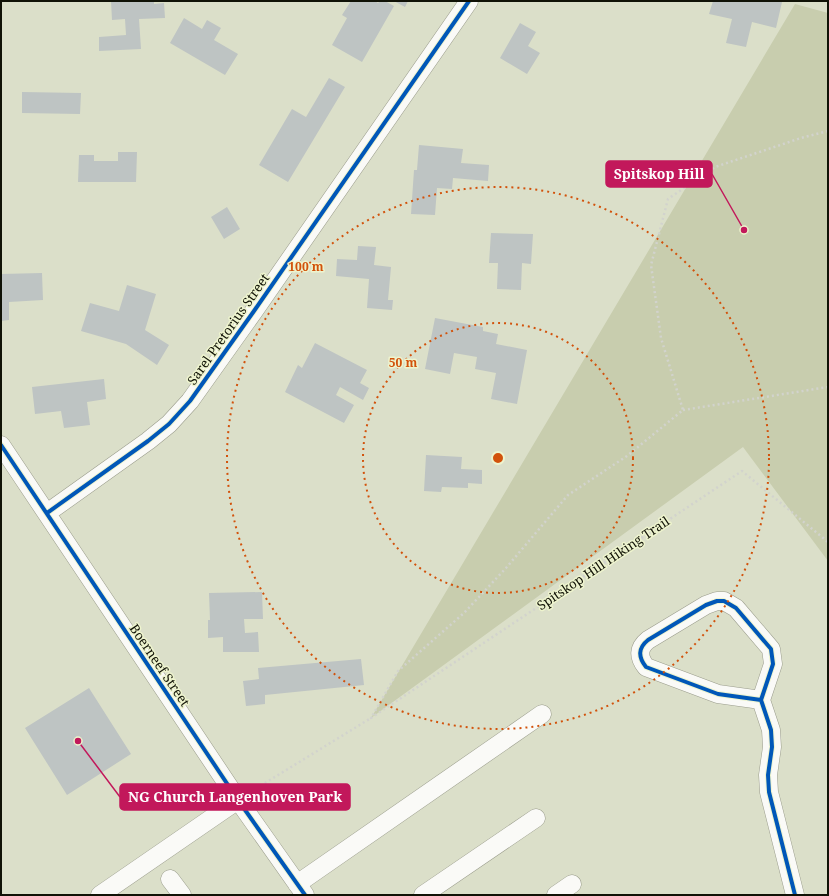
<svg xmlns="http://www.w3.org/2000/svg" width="829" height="896" font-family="'Noto Serif',serif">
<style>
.green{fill:#c8cdae}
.building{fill:#bec4c3}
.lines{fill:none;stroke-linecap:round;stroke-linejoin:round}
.minor-casing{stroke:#9a9c8c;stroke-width:19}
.path{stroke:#d2d3cd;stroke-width:2.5;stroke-dasharray:2 3;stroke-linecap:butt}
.minor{stroke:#fafaf7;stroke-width:18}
.cycleway-casing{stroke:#eef4ce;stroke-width:6}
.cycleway{stroke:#0057b8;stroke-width:4}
.ring{fill:none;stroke:#d2520b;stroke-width:2;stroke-dasharray:2 4}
.labels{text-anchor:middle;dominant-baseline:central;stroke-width:3;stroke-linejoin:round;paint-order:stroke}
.street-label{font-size:13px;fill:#101206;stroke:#eef4ce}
.centre{fill:#d2520b;stroke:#eef4ce;stroke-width:2}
.ring-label{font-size:12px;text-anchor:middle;font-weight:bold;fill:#d2520b;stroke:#eef4ce;stroke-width:3;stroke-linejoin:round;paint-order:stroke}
.leader{fill:none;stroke:#c2185b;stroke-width:1.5}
.callout-dot{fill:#c2185b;stroke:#eef4ce;stroke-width:1.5}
.callout{fill:#c2185b;stroke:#c2185b;stroke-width:1.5}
.callout-label{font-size:14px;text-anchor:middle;font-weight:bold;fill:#fff}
</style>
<rect width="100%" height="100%" fill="#dbdfc9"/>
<path class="green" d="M795 4 828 13V561L743 447 371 718Z"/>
<path class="building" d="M111 1H154V4L164 3 165 18 139 19 141 49 99 51V37L126 35 125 19 112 20Z
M351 1H375L378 3 380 1H385L394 6 362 62 332 45 347 18 342 15Z
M394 1H408L405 7Z
M713 1H779L782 2 776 28 752 22 746 47 726 43 732 19 709 14Z
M184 18 202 29 207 20 221 28 214 40 238 54 225 75 170 43Z
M520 23 536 32 528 46 540 53 527 74 500 58Z
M329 78 345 87 288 182 259 165 292 109 306 117Z
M22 92 81 93 80 114 22 113Z
M419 145 463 149 461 163 489 165 488 181 453 178 452 189 437 188 435 215 411 214 414 170H417Z
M118 152H137L136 182H78L79 155H94V161H118Z
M227 207 240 229 224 239 211 217Z
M491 233 533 234 531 264 522 263 521 290 497 289 498 263H489Z
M358 246 376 247 374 265 391 267 388 300H393L392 310 367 308 369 279 336 276 337 259 357 260Z
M42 273 43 300 9 302V320L1 321V274Z
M127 285 156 294 145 330 169 345 157 365 126 344 81 331 90 303 119 311Z
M435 318 483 327V331L498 334 496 344 527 350 517 404 491 399 496 373 475 369 477 357 454 353 450 374 425 369Z
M315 343 367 370 360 383 369 388 363 400 340 387 336 395 354 405 344 423 285 392 298 365 302 368Z
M104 379 106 399 87 402 90 425 64 428 61 411 35 414 32 387Z
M426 455 462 457 461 469 482 470V484L468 483V488L442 487 441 492 424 491Z
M262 592 263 619H244L245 633 258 632 259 652H223V637L208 638V620H210L209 593Z
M361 659 364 685 265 695V704L246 706 243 681 259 679 258 668Z
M89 688 131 754 67 795 25 728Z"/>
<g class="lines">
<g class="minor-casing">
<path id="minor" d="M1 445 238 800 305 895
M47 513 148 441 169 424 190 401 254 311 469 1
M761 700 718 694 646 667C638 657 638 648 648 640L706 605 717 601H724L736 608 771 649 773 664 761 700 771 730 772 747 768 775 769 792 795 895
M170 879 182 895
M297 884 542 714
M100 895 238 800
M423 895 536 818
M556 895 572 884"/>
</g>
<path class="path" d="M828 131 801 138 715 167 668 199 651 265 661 338 683 410 627 456 568 495 506 568 464 613 398 671 371 718 742 471 828 542
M683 410 828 387
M252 791 371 718"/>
<use href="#minor" class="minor"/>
<g class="cycleway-casing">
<path id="cycleway" d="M1 445 238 800 305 895
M47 513 148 441 169 424 190 401 254 311 469 1
M761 700 718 694 646 667C638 657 638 648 648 640L706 605 717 601H724L736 608 771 649 773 664 761 700 771 730 772 747 768 775 769 792 795 895"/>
</g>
<use href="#cycleway" class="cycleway"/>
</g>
<g class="ring">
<circle cx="498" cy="458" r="135"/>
<circle cx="498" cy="458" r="271"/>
</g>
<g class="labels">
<g class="street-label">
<text transform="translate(228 329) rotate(-55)">Sarel Pretorius Street</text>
<text transform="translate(603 563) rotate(-34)">Spitskop Hill Hiking Trail</text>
<text transform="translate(160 665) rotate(56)">Boerneef Street</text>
</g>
</g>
<circle cx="498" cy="458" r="6" class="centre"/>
<g class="ring-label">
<text x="306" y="271">100 m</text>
<text x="403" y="367">50 m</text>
</g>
<path class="leader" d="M744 230L712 174M78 741L120 797"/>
<g class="callout-dot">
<circle cx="744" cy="230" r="4"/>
<circle cx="78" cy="741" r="4"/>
</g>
<g class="callout">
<rect x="606" y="161" width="106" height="26" rx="4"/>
<rect x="120" y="784" width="230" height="26" rx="4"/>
</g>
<g class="callout-label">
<text x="659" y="179">Spitskop Hill</text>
<text x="235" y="802">NG Church Langenhoven Park</text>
</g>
<rect width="829" height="896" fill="none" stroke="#101206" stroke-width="4"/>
</svg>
